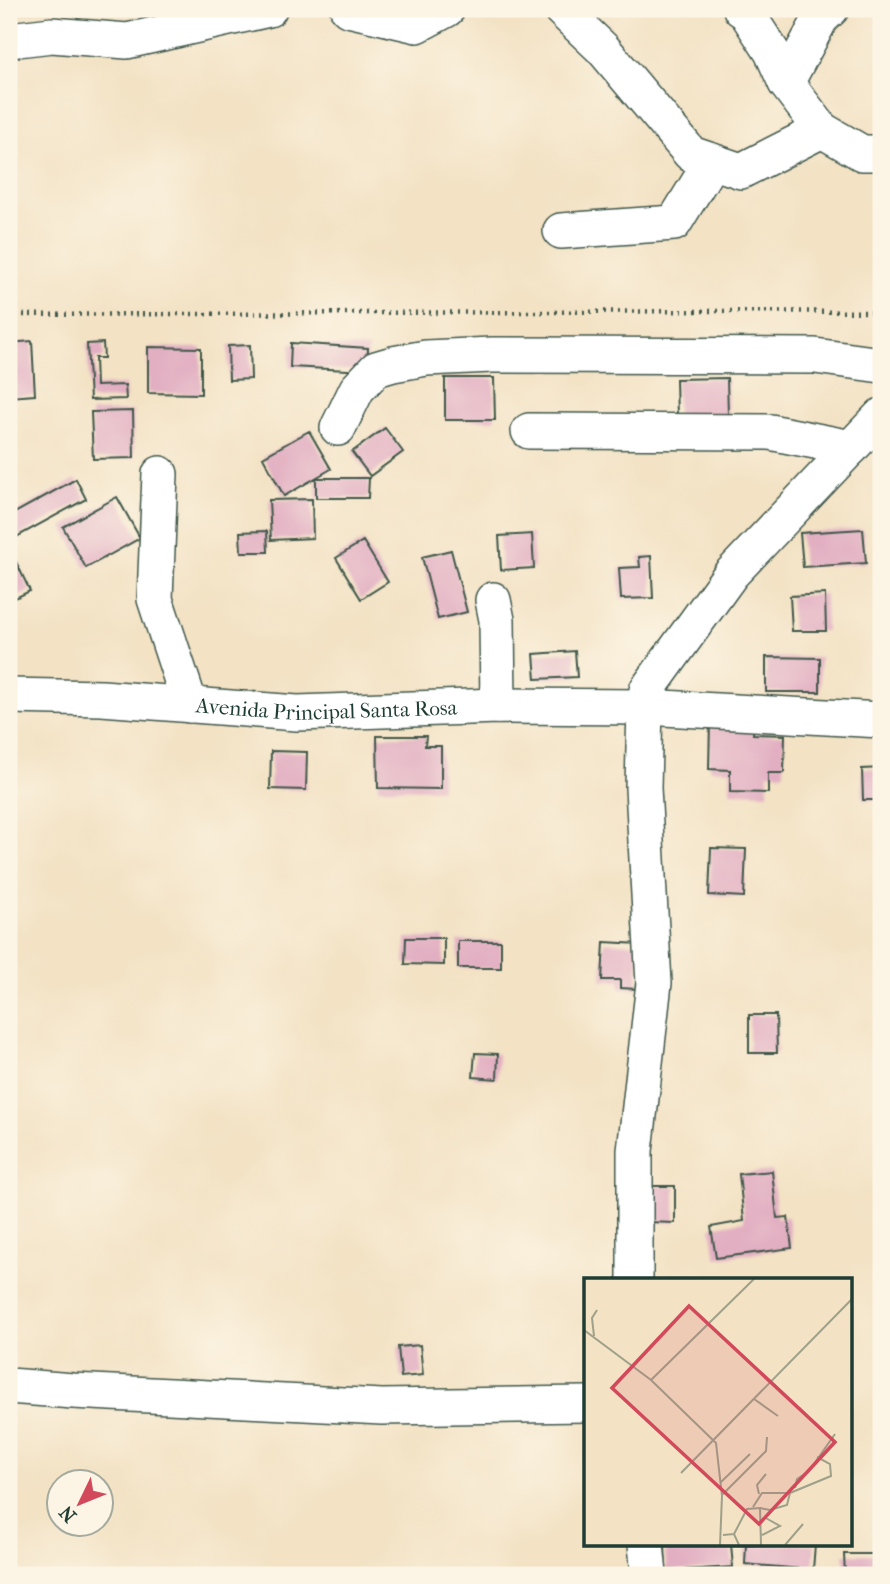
<svg xmlns="http://www.w3.org/2000/svg" width="890" height="1584" font-family="'IM FELL French Canon',serif">
<style>
.building{fill:#e2afc2}
.lines{fill:none;stroke-linecap:round;stroke-linejoin:round}
.minor-casing{stroke:#3f564a;stroke-width:38}
.path{stroke:#3f564a;stroke-width:4.5;stroke-dasharray:2 5;stroke-linecap:butt}
.minor{stroke:#fff;stroke-width:35}
.labels{text-anchor:middle;dominant-baseline:central;stroke-width:5;stroke-linejoin:round;paint-order:stroke}
.street-label{font-size:21px;fill:#1f3d34;stroke:#fcf5e5}
.inset-road{fill:none;stroke:#9ea08a;stroke-width:2}
.view{fill:#d1495b;fill-opacity:0.15;stroke:#d1495b;stroke-width:3.5}
.inset-edge{fill:none;stroke:#1f3d34;stroke-width:3.5}
</style>
<rect width="100%" height="100%" fill="#fcf5e5"/>
<filter id="ink" filterUnits="userSpaceOnUse"><feTurbulence type="fractalNoise" baseFrequency=".0143" numOctaves="2"/><feDisplacementMap in="SourceGraphic" scale="14" xChannelSelector="R" yChannelSelector="G"/><feConvolveMatrix kernelMatrix="1 2 1 2 8 2 1 2 1" color-interpolation-filters="sRGB"/></filter>
<filter id="wash" filterUnits="userSpaceOnUse"><feTurbulence type="fractalNoise" baseFrequency=".00686" numOctaves="4" result="noise"/><feDisplacementMap in="SourceGraphic" scale="28" xChannelSelector="R" yChannelSelector="G"/><feGaussianBlur stdDeviation="1.57" result="paint"/><feColorMatrix in="noise" values="0 0 0 0 0 0 0 0 0 0 0 0 0 0 0 0 0 1.4 0 .05"/><feComposite in="paint" operator="in"/></filter>
<g filter="url(#wash)">
<rect width="100%" height="100%" fill="#f3e2c4"/>
<g id="blocks">
<path class="building" d="M32 341 35 395 9 397V343Z
M103 343 104 358H95L96 386 125 385 126 399 90 400 87 344Z
M291 343 368 348 367 371 290 367Z
M250 345 251 379 229 380 228 346Z
M148 347 201 348V394L148 393Z
M445 378H494L495 420H445Z
M727 378 728 415 677 417 676 379Z
M133 411 134 458 93 459 91 412Z
M385 428 403 452 370 476 352 452Z
M309 431 331 469 284 496 263 457Z
M316 478H369L368 498H316Z
M76 479 86 499 11 540 9 537V516Z
M117 497 140 538 86 568 63 527Z
M312 499 313 538 271 540 269 500Z
M863 529 866 563 803 567 800 533Z
M267 531 268 552H241L240 532Z
M532 534 534 568 501 570 499 536Z
M363 541 388 582 361 599 336 558Z
M9 547 30 591 9 601Z
M451 550 467 612 438 619 422 557Z
M651 556 653 598 621 599 619 568 640 567 639 557Z
M825 594 826 631H792L790 596Z
M575 651 577 677 536 679 534 654Z
M766 657 820 658V692H766Z
M710 721 754 722 753 734 785 735 784 773H768V793L730 792V770L709 769Z
M377 736H426L425 746H441V789L378 788Z
M271 751 307 752 306 790 270 789Z
M881 768V800H863L862 769Z
M711 848 746 849 744 897 709 895Z
M406 938H444V965L405 964Z
M458 941H501V968H458Z
M604 942 640 944 637 989 620 988V980H602Z
M749 1015H776L777 1053H749Z
M475 1053 498 1054 497 1079 473 1077Z
M772 1171 777 1218 788 1217 792 1248 716 1258 711 1227 744 1221 739 1174Z
M647 1186H675V1223L647 1222Z
M420 1345 423 1375 401 1377 398 1347Z
M665 1544H731L733 1567 666 1571Z
M746 1544H815L813 1570 745 1564Z
M844 1554H881V1575H845Z"/>
</g>
</g>
<g filter="url(#ink)">
<use href="#blocks" fill-opacity="0" stroke="#3f564a" stroke-width="2"/>
<g class="lines">
<g class="minor-casing">
<g id="minor">
<path d="M348 9 417 25 447 9"/>
<path d="M561 9 603 49 691 154 741 171 822 130"/>
<path d="M741 9 746 12 772 52 786 83"/>
<path d="M831 9 821 18 786 83 822 130 862 153H881"/>
<path d="M9 40 52 35 127 41 269 9"/>
<path d="M561 231 674 223 712 161"/>
<path d="M338 428 357 389 376 369 393 364 426 358 492 355 815 356 881 365"/>
<path d="M529 431 770 432 851 448"/>
<path d="M160 474 155 599 190 705"/>
<path d="M493 600 497 620 498 706"/>
<path id="s1" d="M9 696 102 698 297 713 498 706 645 707 881 720"/>
<path d="M635 1280V1151L654 983 643 788 645 707 647 690 731 574 881 416"/>
<path d="M9 1386 73 1391 382 1407 586 1404"/>
<path d="M646 1544 649 1575"/>
</g>
</g>
<path class="path" d="M9 315 713 311 881 312"/>
<use href="#minor" class="minor"/>
</g>
</g>
<g class="labels">
<g class="street-label">
<text stroke="none"><textPath href="#s1" startOffset="318">Avenida Principal Santa Rosa</textPath></text>
</g>
</g>
<g transform="translate(584 1278)">
<rect width="268" height="268" fill="#f3e2c4"/>
<path class="inset-road" d="M0 52 67 102 132 165 138 218 136 267M10 58 8 40 13 32M67 102 170 1M170 121 194 138M97 195 268 21M137 204 166 176M211 210 213 201 225 193 251 156M206 215 247 198 246 186 233 179M175 216 173 207 182 196M138 217 182 173 183 159M169 229 178 215H206L203 227 186 232 176 230M150 256 163 231 176 230 177 267M139 257 150 256 155 267M178 257 196 248 180 239M201 267 219 246"/>
<path class="view" d="M105 28 251 164 175 246 28 110Z"/>
<rect width="268" height="268" class="inset-edge"/>
</g>
<rect width="890" height="1584" fill="none" stroke="#fcf5e5" stroke-width="35"/>
<g transform="translate(80 1503) rotate(227)"><circle r="33" fill="#fcf5e5" stroke="#a4ab9e" stroke-width="2"/>
<path d="M0-5L12 26L0 18L-12 26Z" fill="#d1495b"/>
<text y="-10" font-size="19" font-weight="bold" text-anchor="middle" fill="#1f3d34">N</text>
</g>
</svg>
